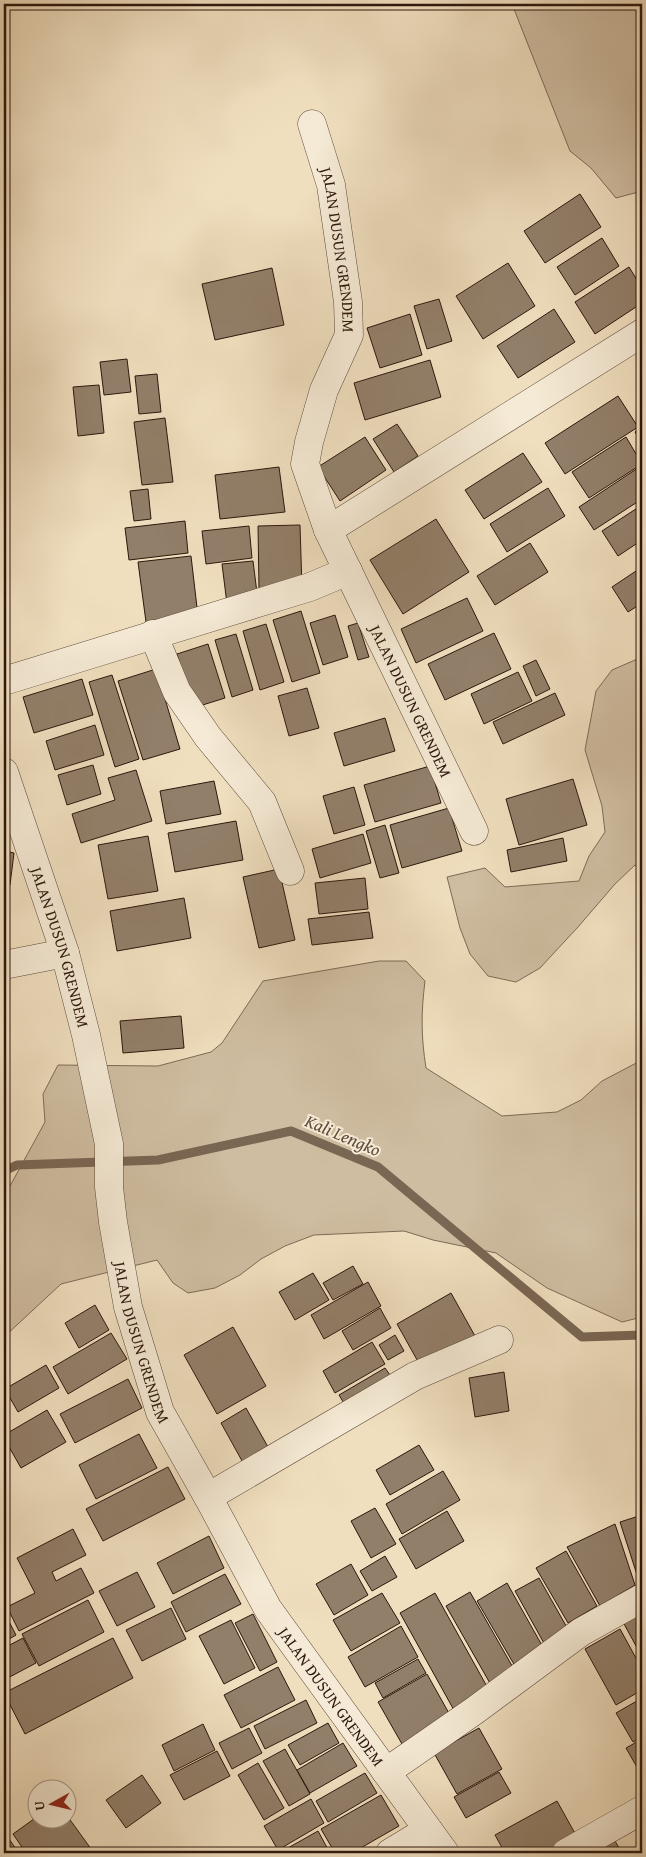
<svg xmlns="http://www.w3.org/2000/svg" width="646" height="1857" font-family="'Gentium Book Plus',serif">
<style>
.green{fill:#cfbda1;stroke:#7e6a57}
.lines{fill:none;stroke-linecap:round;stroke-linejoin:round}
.stream{stroke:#796653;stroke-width:9}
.building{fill:#927f6a;stroke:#2c170d}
.minor-casing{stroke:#5d493a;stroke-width:29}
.minor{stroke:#f5ead5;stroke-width:28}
.labels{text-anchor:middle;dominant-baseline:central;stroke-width:4;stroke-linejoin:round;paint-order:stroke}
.street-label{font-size:16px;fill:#2c170d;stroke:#f5ead5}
.water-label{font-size:18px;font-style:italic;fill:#604c3c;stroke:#f5ead5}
</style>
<rect width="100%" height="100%" fill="#f0dfbf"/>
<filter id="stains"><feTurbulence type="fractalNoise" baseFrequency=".004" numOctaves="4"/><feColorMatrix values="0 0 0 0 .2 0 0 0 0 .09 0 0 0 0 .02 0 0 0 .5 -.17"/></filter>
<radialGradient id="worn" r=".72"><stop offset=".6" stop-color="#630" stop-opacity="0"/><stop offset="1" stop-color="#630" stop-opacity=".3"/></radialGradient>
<path class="green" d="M512 4H642V191L616 198 591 168 570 151Z
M642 657V871L635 865 615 884 578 927 540 968 516 982 488 976 470 954 460 928 447 877 485 868 505 887 579 881 589 856 605 832 602 806 585 750 596 691 612 670Z
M379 961H406L425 981C421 1013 421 1036 426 1068L502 1116 557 1112 581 1100 602 1081 642 1060V1317L622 1322 547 1288 496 1253 433 1240 404 1231 314 1235 285 1246 261 1259 240 1275 215 1288 188 1293 173 1283 157 1260 61 1284 4 1337V1197L45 1122 43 1094 58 1065 158 1066 211 1052 222 1043 263 981Z"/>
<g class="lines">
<path class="stream" d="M4 1171 17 1165 158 1160 291 1131 378 1167 582 1337 642 1335"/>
</g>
<path class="building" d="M580 194 601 227 545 263 524 231Z
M602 238 619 266 575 295 557 267Z
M508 263 535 306 483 339 456 296Z
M629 267 642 288V303L595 334 575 302Z
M272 268 284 325 215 340 202 284Z
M439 299 452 341 427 349 414 306Z
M554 309 575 342 518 378 497 346Z
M410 314 422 355 380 368 367 328Z
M127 359 131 392 104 395 100 362Z
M430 360 441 397 365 420 354 383Z
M157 374 161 412 139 414 135 376Z
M99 385 104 433 78 436 73 387Z
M618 396 638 427 565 474 545 443Z
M165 418 173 482 142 485 134 422Z
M397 424 418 456 394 472 373 439Z
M642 427V443L635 432Z
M365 437 386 470 340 501 318 467Z
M626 437 642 464 589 498 572 472Z
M523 453 542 482 484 519 465 490Z
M279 467 285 512 220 519 215 475Z
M638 468 642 475V499L594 530 579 507Z
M548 488 565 516 507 552 490 524Z
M148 489 151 519 134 521 130 491Z
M642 505V540L618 556 602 531Z
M436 519 469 572 403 614 370 560Z
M185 521 188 553 129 560 125 528Z
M300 525 302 588 259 589 258 526Z
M249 526 252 558 206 564 202 531Z
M530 543 548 572 495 605 477 576Z
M191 556 198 616 146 622 138 562Z
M253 561 258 601 227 604 222 564Z
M642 567V603L628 612 612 587Z
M467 598 483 631 416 663 401 629Z
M301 611 320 673 292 682 273 620Z
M335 615 348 657 323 665 310 623Z
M358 623 369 657 358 660 348 626Z
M266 624 284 682 260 690 243 631Z
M494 633 511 669 445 700 428 664Z
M236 634 253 690 232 697 215 640Z
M208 644 225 698 193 708 177 654Z
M536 660 550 689 536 696 523 666Z
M156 669 180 749 143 760 118 681Z
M518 672 532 701 484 724 471 694Z
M112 675 139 759 115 767 89 682Z
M82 679 93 715 34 733 23 697Z
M307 688 319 728 289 736 278 696Z
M555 693 565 715 503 744 493 722Z
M385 718 395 751 344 766 334 733Z
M95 725 104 755 55 770 46 741Z
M93 765 101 794 67 805 58 775Z
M430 766 441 803 375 822 364 785Z
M136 770 152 821 81 843 72 814 115 800 108 778Z
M573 779 587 825 519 845 506 799Z
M214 781 221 814 166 824 160 791Z
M354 787 365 825 334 834 323 796Z
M449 808 462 851 402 868 390 825Z
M236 821 243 860 175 872 168 833Z
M385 825 399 873 380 878 366 831Z
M363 834 371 863 320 878 312 849Z
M148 836 158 891 108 899 98 845Z
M563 838 567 861 511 872 507 850Z
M4 851 14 853 10 885 4 884Z
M279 869 295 940 259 948 243 877Z
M365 878 368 909 319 914 315 883Z
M184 898 191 938 117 951 110 911Z
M369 912 373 938 312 945 308 919Z
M181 1016 184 1048 123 1053 120 1021Z
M353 1266 363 1284 333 1300 323 1283Z
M313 1273 329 1300 295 1320 279 1292Z
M368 1282 381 1306 324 1339 311 1315Z
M451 1293 475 1336 421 1367 397 1324Z
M95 1305 109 1330 79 1348 65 1323Z
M380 1308 391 1328 353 1350 342 1331Z
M233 1327 266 1386 217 1414 184 1355Z
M111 1333 127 1359 68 1394 53 1367Z
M395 1335 404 1351 388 1360 379 1345Z
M372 1342 385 1364 335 1393 323 1371Z
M46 1365 59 1388 18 1412 5 1389Z
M385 1368 395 1382 348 1410 339 1395Z
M504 1372 509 1411 475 1417 469 1378Z
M128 1379 142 1408 75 1443 60 1414Z
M246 1408 272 1454 246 1468 221 1423Z
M47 1410 66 1442 21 1468 4 1438V1435Z
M139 1434 157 1468 96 1499 79 1465Z
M419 1445 434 1470 390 1495 376 1470Z
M168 1467 185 1499 103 1541 86 1509Z
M443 1471 460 1500 402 1534 386 1504Z
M375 1508 396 1544 371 1558 351 1521Z
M447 1511 464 1541 416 1569 399 1539Z
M642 1515V1580L639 1581 620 1522Z
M615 1524 635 1585 600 1606 567 1547Z
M73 1529 86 1555 52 1572 56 1581 81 1568 94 1593 19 1631 7 1607 35 1593 17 1558Z
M209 1536 224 1568 173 1594 157 1563Z
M566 1551 597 1606 568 1623 536 1568Z
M385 1556 397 1577 372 1591 360 1571Z
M351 1564 368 1595 334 1615 316 1584Z
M137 1572 155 1607 117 1626 99 1591Z
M225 1574 241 1604 186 1632 171 1602Z
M539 1578 569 1631 545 1645 515 1591Z
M507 1583 544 1649 515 1666 477 1601Z
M470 1592 515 1671 491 1685 446 1606Z
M382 1593 400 1623 351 1651 333 1620Z
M435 1593 490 1692 455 1712 400 1613Z
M88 1600 104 1632 39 1666 22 1634Z
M171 1608 186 1639 142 1661 126 1630Z
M642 1611V1657L623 1622Z
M4 1612 16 1635 4 1642Z
M253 1614 277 1662 260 1671 235 1623Z
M231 1620 255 1668 224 1684 199 1636Z
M401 1626 418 1657 365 1687 348 1657Z
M620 1629 642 1669V1690L616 1705 585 1649Z
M23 1638 36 1663 4 1680V1648Z
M113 1638 133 1678 25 1734 4 1693Z
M418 1659 426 1673 383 1698 375 1683Z
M278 1667 295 1700 241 1728 224 1695Z
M427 1674 455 1724 406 1751 378 1702Z
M642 1698V1737L633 1742 616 1713Z
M306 1700 317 1723 265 1749 254 1726Z
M328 1723 339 1743 300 1765 288 1745Z
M203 1724 215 1750 174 1771 162 1745Z
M249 1728 262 1753 232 1769 219 1743Z
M479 1728 502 1769 457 1794 434 1753Z
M642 1739V1776L626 1748Z
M343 1743 357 1766 310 1793 297 1770Z
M285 1749 310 1794 289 1806 263 1761Z
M217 1751 230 1776 184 1800 170 1775Z
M258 1763 284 1808 264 1820 238 1775Z
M499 1772 511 1793 466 1818 454 1797Z
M365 1773 377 1793 328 1822 316 1801Z
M142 1775 161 1803 126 1828 106 1800Z
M381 1795 399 1826 352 1853H335L321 1829Z
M311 1799 324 1823 278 1850 264 1826Z
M557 1801 577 1837 549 1853H505L495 1835Z
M38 1816V1820H68V1817L94 1853H26L13 1834Z
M318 1831 330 1853H279Z
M4 1832 19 1853H4Z
M615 1841 622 1853H593Z"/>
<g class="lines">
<g class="minor-casing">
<g id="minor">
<path id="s1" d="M312 124 331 185 348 302 349 335 324 390 309 442 305 464 328 530 474 831"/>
<path d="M328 530 642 333"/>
<path d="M153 634 177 692 208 737 262 802 290 871"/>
<path d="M4 681 310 587 348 571"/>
<path id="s2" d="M4 772 65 953 86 1035 109 1144V1187L113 1222 128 1307 160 1412 208 1497 268 1609 445 1853"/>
<path d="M4 965 65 953"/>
<path d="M208 1497 415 1376 499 1340"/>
<path d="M386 1772 474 1711 581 1632 642 1598"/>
<path d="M390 1853 428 1830"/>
<path d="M566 1853 642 1810"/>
</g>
</g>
<use href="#minor" class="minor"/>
</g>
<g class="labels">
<g class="street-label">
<text stroke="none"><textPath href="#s1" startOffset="129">JALAN DUSUN GRENDEM</textPath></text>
<text stroke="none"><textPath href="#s1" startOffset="612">JALAN DUSUN GRENDEM</textPath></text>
<text stroke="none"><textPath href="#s2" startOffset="184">JALAN DUSUN GRENDEM</textPath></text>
<text stroke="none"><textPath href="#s2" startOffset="589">JALAN DUSUN GRENDEM</textPath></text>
<text stroke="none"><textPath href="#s2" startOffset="994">JALAN DUSUN GRENDEM</textPath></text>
</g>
<g class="water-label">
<text transform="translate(343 1135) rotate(23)">Kali Lengko</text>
</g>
</g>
<rect width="646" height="1857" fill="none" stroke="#f0dfbf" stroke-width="20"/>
<rect x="5" y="5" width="636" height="1847" fill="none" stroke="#2c170d" stroke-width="2.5"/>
<rect x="10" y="10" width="626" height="1837" fill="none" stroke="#2c170d"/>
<g transform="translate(52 1804) rotate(262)"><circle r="24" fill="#f5ead5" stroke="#a59685"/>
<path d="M0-4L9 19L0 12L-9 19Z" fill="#8f2418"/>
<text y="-8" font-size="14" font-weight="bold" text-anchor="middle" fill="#2c170d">U</text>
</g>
<rect width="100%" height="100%" filter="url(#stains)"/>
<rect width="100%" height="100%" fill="url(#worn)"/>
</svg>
